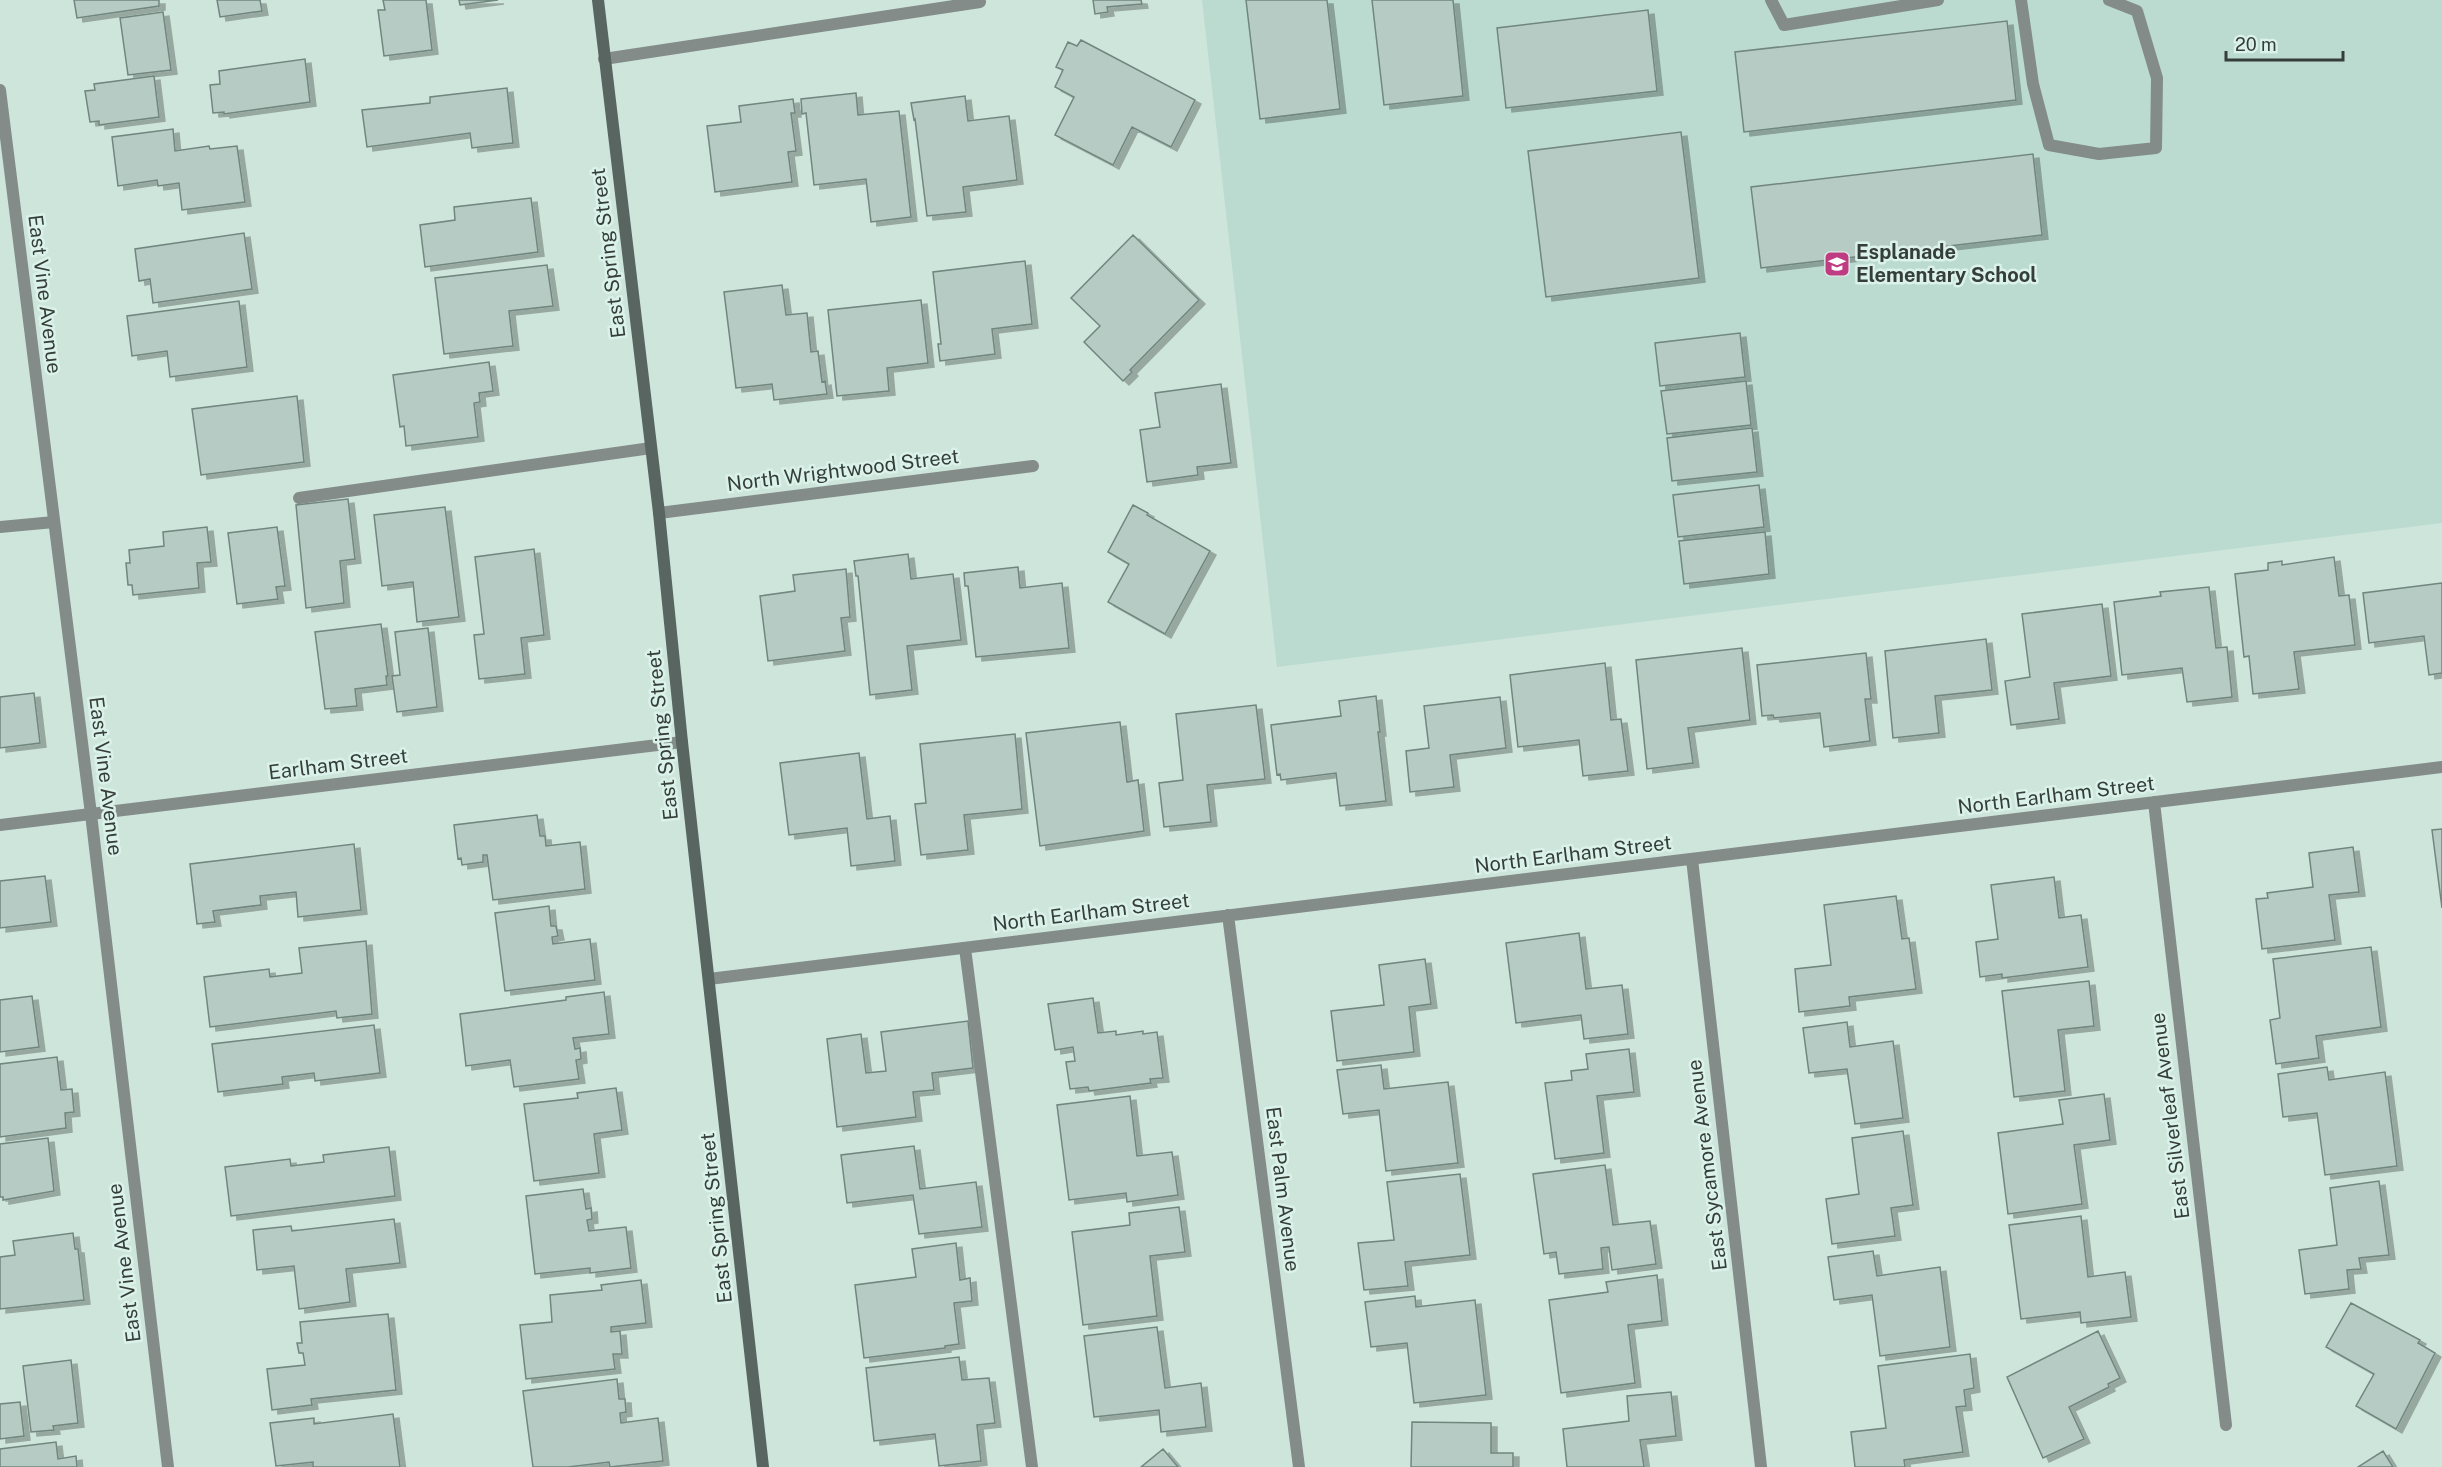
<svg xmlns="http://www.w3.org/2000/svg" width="2442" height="1467" font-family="'Public Sans',sans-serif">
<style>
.built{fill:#bcdbd0}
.building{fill:#b5cbc3;stroke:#71867f;stroke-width:1.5;filter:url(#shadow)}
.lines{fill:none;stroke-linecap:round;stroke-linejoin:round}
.lane{stroke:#838c89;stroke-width:12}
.street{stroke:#838c89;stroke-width:12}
.secondary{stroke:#586560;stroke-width:12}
.labels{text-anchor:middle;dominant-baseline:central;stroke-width:5;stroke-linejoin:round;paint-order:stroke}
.poi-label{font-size:20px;font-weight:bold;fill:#353e3a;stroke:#dbf2ea;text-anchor:start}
.street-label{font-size:20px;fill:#353e3a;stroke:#dbf2ea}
</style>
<defs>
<filter id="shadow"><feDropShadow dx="6" dy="4" stdDeviation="0" flood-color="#0004"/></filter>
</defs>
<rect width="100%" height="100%" fill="#cee5dc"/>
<path class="built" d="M1202 0H2442V523L1277 667Z"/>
<path class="building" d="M74 0H159V6L77 18Z
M217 0H260L262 11 220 17Z
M383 0H426L432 50 384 56 378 10H385Z
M459 0H498L460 5Z
M1093 0H1141L1142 4 1107 7 1108 12 1095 14Z
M1246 0H1327L1340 109 1260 119Z
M1372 0H1453L1463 96 1384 105Z
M1648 10 1657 91 1506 108 1497 28Z
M163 12 171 70 128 75 120 18Z
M2007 21 2016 100 1744 132 1735 52Z
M1081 40 1195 100 1171 147 1132 127 1113 165 1055 135 1074 97 1055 87 1063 70 1056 67 1068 42 1077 46Z
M305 59 310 102 224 114V112L213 113 210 85 220 84 219 71Z
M154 76 159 117 99 125V121L90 122 85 91 95 90 94 84Z
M507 88 513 143 472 148 470 133 367 147 362 110 430 103V97Z
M856 93 858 115 899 111 911 217 871 222 866 179 814 185 806 113 802 114 801 99Z
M965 96 968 121 1009 116 1017 180 963 187 966 212 927 216 915 119 914 120 911 103Z
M793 99 795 113H791L796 151 788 152 792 182 715 192 707 126 741 122 739 106Z
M173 129 175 151 209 146 210 149 237 146 245 202 182 210 179 183 158 186 157 180 118 186 112 137Z
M1681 132 1699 278 1546 297 1528 151Z
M2033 154 2042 235 1761 268 1751 187Z
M531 198 538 252 425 267 420 225 455 220 454 207Z
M244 233 252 289 153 303 150 279 139 281 135 249Z
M1133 235 1199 300 1130 370 1132 372 1123 381 1084 342 1100 326 1071 298Z
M1025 261 1032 324 992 329 995 354 940 361 938 344H941L933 272Z
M547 265 553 306 509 311 513 346 444 354 435 278Z
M782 285 786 315 807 313 811 352 818 351 822 382 825 381 827 394 774 400 772 384 736 388 724 292Z
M921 300 928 363 887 368 889 391 837 396 828 310Z
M239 301 247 367 170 377 167 351 132 356 127 316Z
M1740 333 1745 377 1660 386 1655 343Z
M489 362 493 391 479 393 480 402 474 403 478 437 406 446 404 426 400 427 393 375Z
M1746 381 1751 425 1667 434 1661 391Z
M1221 384 1231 463 1197 467 1198 475 1147 482 1140 430 1160 427 1155 393Z
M297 396 304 462 201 475 192 409Z
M1752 428 1757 472 1672 481 1667 438Z
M1759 485 1764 527 1678 537 1673 495Z
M348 499 355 559 340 561 344 603 306 608 296 505Z
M1133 505 1148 513 1147 515 1210 551 1165 634 1108 602 1129 564 1108 552Z
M445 507 459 617 417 622 413 582 382 586 374 515Z
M207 527 211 562 197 563 199 588 133 595 132 585H128L126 563H130L129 550 164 546 163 532Z
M277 527 285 586 276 587 278 599 237 604 228 533Z
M1765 532 1769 574 1684 584 1679 541Z
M534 549 544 635 521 638 525 674 479 679 474 635 484 634 475 557Z
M908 554 911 579 953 574 961 640 907 646 912 690 870 695 858 576H856L854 561Z
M2334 557 2339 596 2349 595 2355 645 2294 652 2299 689 2253 694 2249 656 2244 657 2235 574 2268 570V563L2282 561V565Z
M1018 567 1020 588 1062 583 1069 648 976 657 968 586H965L964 573Z
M846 569 850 617 841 618 845 651 768 661 760 596 795 591 793 575Z
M2442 583V673L2429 675 2424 636 2369 643 2363 593Z
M2209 587 2216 648 2227 647 2232 697 2187 702 2182 668 2122 675 2114 602 2161 596 2160 592Z
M2102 604 2111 676 2054 683 2059 719 2011 725 2005 681 2030 677 2022 614Z
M381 624 388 676H386L387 685 355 689 357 706 325 709 315 632Z
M428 628 437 707 397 712 392 676 400 675 395 632Z
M1986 639 1992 690 1935 696 1939 733 1893 738 1885 651Z
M1742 648 1750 720 1688 728 1693 763 1647 769 1636 660Z
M1866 653 1871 699H1865L1870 741 1824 747 1820 713 1774 718 1773 715 1762 716 1757 665Z
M1605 663 1611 720 1621 719 1628 771 1583 776 1579 740 1518 747 1510 675Z
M34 693 40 743 0 748V697Z
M1376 696 1380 732H1378L1386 801 1340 806 1336 773 1281 780 1280 774 1277 775 1271 725 1341 716 1339 701Z
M1500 697 1506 748 1450 755 1454 787 1410 792 1406 751 1429 748 1424 706Z
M1256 705 1265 779 1207 785 1211 822 1164 827 1159 783 1183 780 1176 714Z
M1120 722 1127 782 1138 780 1144 831 1040 846 1026 733Z
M1015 734 1022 809 964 815 968 850 921 855 915 804 926 803 920 744Z
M859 753 867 819 890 816 895 861 851 866 847 828 789 835 780 763Z
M537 815 540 836H545L546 846 580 842 585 889 493 900 487 855H483V862L462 865 461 858 458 859 454 825Z
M2442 829V908L2432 830Z
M354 844 361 910 298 917 296 892 260 896 261 905 213 911 215 922 197 924 190 864Z
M2353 847 2359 892 2329 895 2335 940 2262 949 2256 899 2268 898 2267 893 2313 887 2309 853Z
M45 876 51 922 0 928V881Z
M2054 877 2059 918 2081 915 2088 967 2002 978V974L1980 977 1976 942 1998 939 1991 885Z
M1896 896 1902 939 1909 938 1916 989 1849 997 1850 1006 1799 1012 1795 969 1831 965 1824 905Z
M549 906 551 926H556L558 936 552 937 553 944 590 939 595 980 505 991 495 913Z
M1579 933 1586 989 1622 985 1628 1034 1584 1039 1581 1015 1516 1023 1506 943Z
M366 941 372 1014 337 1018 336 1011 210 1027 204 977 269 969 270 977 302 973 299 948Z
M2371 947 2381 1027 2316 1036 2319 1058 2276 1064 2270 1020 2280 1018 2273 959Z
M1425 959 1431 1004 1409 1007 1414 1052 1337 1061 1331 1011 1384 1005 1379 965Z
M2089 981 2094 1026 2058 1030 2065 1091 2014 1097 2002 991Z
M604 992 609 1034 573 1038 575 1049 580 1048 581 1059 576 1060 579 1079 514 1087 510 1060 466 1066 460 1014 566 1000V997Z
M32 996 39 1047 0 1052V1000Z
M1093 998 1098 1033 1116 1031V1035L1143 1031V1034L1157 1032 1163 1078 1150 1079 1151 1083 1089 1091 1088 1087 1070 1089 1066 1062 1075 1061 1073 1047 1055 1050 1048 1004Z
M968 1021 973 1068 932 1073 934 1090 913 1092 916 1117 837 1127 827 1039 861 1034 866 1073 886 1071 881 1032Z
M1847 1022 1850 1047 1893 1041 1903 1118 1855 1124 1847 1069 1809 1073 1803 1028Z
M374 1025 380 1073 315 1081 314 1073 282 1077 283 1084 218 1092 212 1044Z
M1629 1049 1634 1092 1597 1096 1604 1153 1555 1159 1545 1083 1572 1080 1571 1071 1588 1069 1586 1054Z
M57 1057 61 1090 72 1089 74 1112 65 1113 66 1128 0 1137V1064Z
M1381 1065 1384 1089 1448 1082 1458 1163 1386 1171 1379 1110 1343 1114 1337 1070Z
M2327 1067 2329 1080 2385 1072 2397 1166 2325 1175 2317 1113 2283 1117 2278 1074Z
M616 1088 622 1130 594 1134 599 1173 534 1181 524 1104 578 1098 577 1093Z
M2104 1094 2110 1140 2074 1145 2082 1204 2008 1214 1998 1133 2063 1124 2059 1100Z
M1130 1096 1137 1156 1172 1152 1178 1195 1127 1202 1126 1193 1069 1200 1057 1105Z
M1903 1131 1913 1205 1891 1208 1895 1236 1832 1244 1826 1199 1859 1194 1852 1138Z
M48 1138 54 1191 3 1200V1197H0V1144Z
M914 1146 920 1189 976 1182 982 1227 919 1234 913 1195 847 1203 841 1155Z
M389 1147 395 1196 231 1216 225 1167 290 1159 291 1166 324 1162 323 1155Z
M1605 1165 1613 1225 1650 1221 1656 1264 1612 1270 1609 1247 1601 1248 1603 1269 1559 1274 1556 1252 1544 1254 1533 1174Z
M1460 1174 1470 1255 1405 1262 1408 1286 1364 1290 1358 1243 1394 1240 1387 1182Z
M2379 1181 2389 1255 2359 1258 2361 1269 2347 1270 2349 1289 2305 1294 2299 1250 2337 1245 2330 1188Z
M583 1189 586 1209 591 1208 592 1219 587 1220 589 1231 626 1227 631 1268 590 1273V1268L535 1274 526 1196Z
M1179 1207 1185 1252 1150 1256 1157 1316 1083 1325 1072 1232 1130 1225 1129 1213Z
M2081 1216 2088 1277 2125 1272 2131 1317 2081 1323 2080 1312 2021 1319 2009 1225Z
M394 1219 400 1263 346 1269 350 1302 299 1309 294 1266 257 1270 253 1230 291 1226 292 1231Z
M73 1233 75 1249H78L84 1300 0 1309V1257L15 1255 13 1241Z
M956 1243 960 1280 970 1278 972 1301 954 1303 959 1344 945 1346V1348L864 1358 855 1285 916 1277 912 1249Z
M1873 1251 1877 1276 1940 1267 1950 1347 1880 1356 1872 1295 1834 1300 1828 1257Z
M1657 1275 1662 1321 1628 1325 1635 1383 1561 1393 1549 1300 1608 1292 1606 1282Z
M641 1280 646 1323 611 1327V1332L620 1331 622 1354H613L615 1369 526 1379 520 1325 552 1322 550 1295 602 1290 601 1285Z
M1415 1296 1416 1307 1475 1300 1486 1395 1414 1403 1407 1343 1371 1347 1365 1302Z
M2351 1303 2420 1340 2418 1343 2435 1353 2396 1429 2356 1406 2374 1374 2326 1347Z
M388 1314 396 1390 311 1399 312 1405 272 1410 267 1369 305 1365 303 1353H299L297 1343H302L300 1322Z
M1157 1327 1165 1388 1201 1383 1206 1427 1161 1432 1159 1410 1094 1417 1084 1336Z
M2098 1331 2120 1378 2108 1384 2109 1387 2069 1407 2084 1439 2043 1458 2007 1377Z
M1970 1354 1974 1388 1964 1390 1966 1406 1956 1407 1963 1452 1904 1460 1905 1467H1855L1851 1432 1886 1428 1878 1366Z
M959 1357 962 1380 989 1378 995 1423 977 1425 981 1461 939 1466 935 1434 874 1441 866 1368Z
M71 1360 78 1423 53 1426 54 1430 31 1432 23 1366Z
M617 1379 619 1399H625L626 1412 620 1413 621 1423 658 1418 663 1461 610 1467 609 1462 568 1467H533L523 1391Z
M1671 1392 1676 1436 1640 1440 1644 1467H1567L1563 1429 1629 1421 1627 1396Z
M20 1402 24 1436 0 1439V1404Z
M393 1414 400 1467H313V1462L276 1466 270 1423 314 1418V1424Z
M1412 1422 1491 1423V1453H1513V1467H1411Z
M56 1442 58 1459 76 1456 77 1467H0V1449Z
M1163 1449 1178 1467H1141Z
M2383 1451 2393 1467H2358Z"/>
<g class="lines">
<path class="lane" d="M1771 0 1784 25 1938 0
M2021 0 2033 84 2049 145 2099 154 2156 148 2157 78 2137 11 2109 0
M299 498 651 448
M0 527 54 522
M965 948 1032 1467"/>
<path class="street" d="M604 59 980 2
M0 90 91 814 168 1467
M659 513 1033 466
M2154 802 2226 1425
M0 825 682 742
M1692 859 1761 1467
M1228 915 1299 1467
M709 979 2442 767"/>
<path class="secondary" d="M598 0 659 513 682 742 763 1467"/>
</g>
<defs>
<g id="school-square" transform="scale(1.35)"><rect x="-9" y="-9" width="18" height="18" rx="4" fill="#c03c82" stroke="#dbf2ea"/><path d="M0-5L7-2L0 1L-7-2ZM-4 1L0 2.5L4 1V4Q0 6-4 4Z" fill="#fff"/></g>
</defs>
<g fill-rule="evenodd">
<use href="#school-square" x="1837" y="264"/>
</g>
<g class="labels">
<g class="poi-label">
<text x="1856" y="252">Esplanade<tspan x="1856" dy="23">Elementary School</tspan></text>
</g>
<g class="street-label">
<text transform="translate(608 253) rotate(-97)">East Spring Street</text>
<text transform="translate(45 294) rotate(83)">East Vine Avenue</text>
<text transform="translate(843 470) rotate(-7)">North Wrightwood Street</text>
<text transform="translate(662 735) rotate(-96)">East Spring Street</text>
<text transform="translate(338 764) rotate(-7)">Earlham Street</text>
<text transform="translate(106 776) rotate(83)">East Vine Avenue</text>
<text transform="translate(2056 795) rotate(-7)">North Earlham Street</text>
<text transform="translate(1573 854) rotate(-7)">North Earlham Street</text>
<text transform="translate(1091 912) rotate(-7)">North Earlham Street</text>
<text transform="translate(2170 1116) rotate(-97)">East Silverleaf Avenue</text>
<text transform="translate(1707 1165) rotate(-97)">East Sycamore Avenue</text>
<text transform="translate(1283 1189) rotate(83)">East Palm Avenue</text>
<text transform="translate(716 1218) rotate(-96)">East Spring Street</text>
<text transform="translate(124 1263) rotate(-97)">East Vine Avenue</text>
</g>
</g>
<path d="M2226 51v9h117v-9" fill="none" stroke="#353e3a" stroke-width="3"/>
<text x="2235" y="51" font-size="18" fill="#353e3a" stroke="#dbf2ea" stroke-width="4.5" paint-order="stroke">20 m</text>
</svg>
